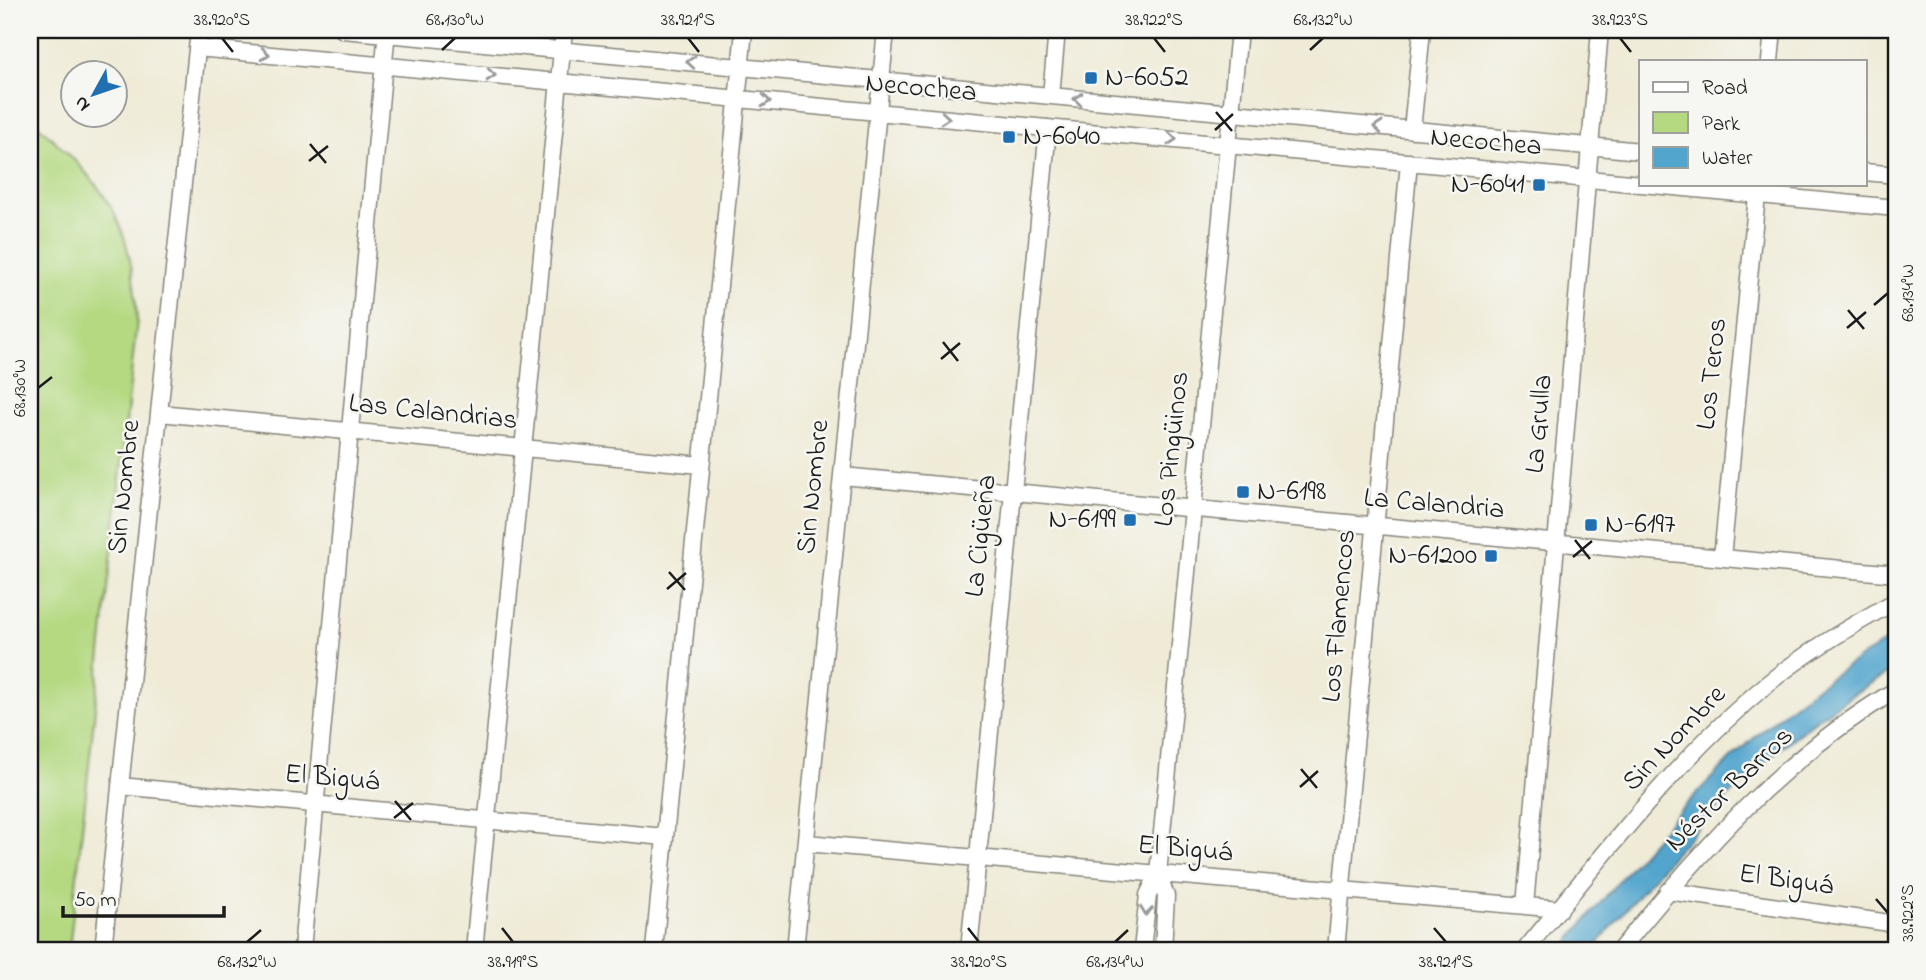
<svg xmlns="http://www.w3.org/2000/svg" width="1926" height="980" font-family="'Indie Flower',sans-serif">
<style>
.green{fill:#b4d981;stroke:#687a4e;stroke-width:2}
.water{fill:#52a5cd;stroke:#376074;stroke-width:2}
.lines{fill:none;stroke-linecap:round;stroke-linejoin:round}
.minor-casing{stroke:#86847a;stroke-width:19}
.minor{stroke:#fff;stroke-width:16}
.oneway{stroke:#999}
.ticks{fill:none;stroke:#1c1c1c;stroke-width:2.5}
.poi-dot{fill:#1f6fb2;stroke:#f6f6f2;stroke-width:2.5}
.labels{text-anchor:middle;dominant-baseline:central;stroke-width:5;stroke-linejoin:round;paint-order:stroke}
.poi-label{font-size:28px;fill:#1c1c1c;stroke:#f6f6f2;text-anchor:start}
.street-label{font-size:28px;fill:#1c1c1c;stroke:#f6f6f2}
.neatline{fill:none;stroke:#1c1c1c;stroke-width:2.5}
.ticks-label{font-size:18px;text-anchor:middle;fill:#1c1c1c}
</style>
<rect width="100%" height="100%" fill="#f6f6f2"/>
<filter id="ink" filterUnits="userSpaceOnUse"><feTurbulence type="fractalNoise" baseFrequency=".0143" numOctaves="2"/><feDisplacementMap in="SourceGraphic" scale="14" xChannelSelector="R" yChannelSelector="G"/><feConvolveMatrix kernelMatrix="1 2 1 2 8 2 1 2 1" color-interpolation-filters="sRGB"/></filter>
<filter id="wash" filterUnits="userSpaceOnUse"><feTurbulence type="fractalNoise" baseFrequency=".00686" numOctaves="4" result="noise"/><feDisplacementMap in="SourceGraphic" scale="28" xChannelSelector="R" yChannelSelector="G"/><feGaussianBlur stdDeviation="1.57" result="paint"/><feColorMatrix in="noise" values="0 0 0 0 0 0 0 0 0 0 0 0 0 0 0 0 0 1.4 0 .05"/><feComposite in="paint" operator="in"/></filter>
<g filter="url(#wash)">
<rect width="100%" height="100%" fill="#efebd7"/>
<path class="green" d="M30 118C105 186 132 215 137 320L69 950H30Z"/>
<path class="water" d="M1896 636V669C1771 736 1681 842 1593 950H1562C1664 824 1752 717 1896 636Z"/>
</g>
<g filter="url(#ink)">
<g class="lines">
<g class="minor-casing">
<path id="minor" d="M343 30 1641 151
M197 48 1641 184
M1770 61 1773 30
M1051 96 1057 30
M1412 130 1422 30
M1865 172 1896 175
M1642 184 1896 208
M159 413 701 465
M842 476 1896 574
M1722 558 1757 195
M120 786 665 837
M806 843 1560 909
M1158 874 1166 896 1163 950
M1668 891 1896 924
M1525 906 1600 30
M103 950 199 30
M302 950 387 30
M474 950 564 30
M654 950 744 30
M795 950 886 30
M969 950 1048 128
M1142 950 1148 895 1158 874 1239 30
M1336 950 1409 162
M1525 950C1601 859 1674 761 1766 685 1806 652 1850 626 1896 601
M1620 950C1704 847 1781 759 1896 690"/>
</g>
<use href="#minor" class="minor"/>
</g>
<defs><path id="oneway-chevron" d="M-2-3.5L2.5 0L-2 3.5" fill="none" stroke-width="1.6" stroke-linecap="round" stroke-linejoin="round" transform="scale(1.75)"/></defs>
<g class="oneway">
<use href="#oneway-chevron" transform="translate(265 54) rotate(5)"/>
<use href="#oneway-chevron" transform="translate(691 62) rotate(-175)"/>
<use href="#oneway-chevron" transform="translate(491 75) rotate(5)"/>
<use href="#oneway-chevron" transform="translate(1078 99) rotate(-175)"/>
<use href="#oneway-chevron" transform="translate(766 101) rotate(5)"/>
<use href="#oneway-chevron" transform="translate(945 118) rotate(5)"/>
<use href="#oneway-chevron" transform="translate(1378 127) rotate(-175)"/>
<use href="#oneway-chevron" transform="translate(1172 139) rotate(5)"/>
<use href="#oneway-chevron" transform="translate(1146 911) rotate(97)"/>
</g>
</g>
<path class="ticks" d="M222 38 233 52M688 38 699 52M1154 38 1165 52M1620 38 1631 52M442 50 455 38M1310 50 1323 38M1216 112 1232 131M1215 130 1233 114M310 144 326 163M309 161 328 146M1874 305 1888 293M1848 310 1864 329M1847 328 1866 312M943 342 958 361M941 359 960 343M38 388 52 377M1575 540 1590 559M1573 557 1592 541M669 572 685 590M667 589 686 573M1301 769 1317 788M1300 787 1318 771M395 801 411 820M394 818 413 803M1876 899 1888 913M502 928 513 942M968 928 979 942M1434 928 1446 942M247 942 261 930M1115 942 1128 930"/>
<g class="poi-dot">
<rect x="1084" y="71" width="14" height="14" rx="3.5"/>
<rect x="1002" y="130" width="14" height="14" rx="3.5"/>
<rect x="1532" y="178" width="14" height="14" rx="3.5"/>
<rect x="1236" y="485" width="14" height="14" rx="3.5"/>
<rect x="1123" y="513" width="14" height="14" rx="3.5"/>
<rect x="1584" y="518" width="14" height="14" rx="3.5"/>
<rect x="1484" y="549" width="14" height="14" rx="3.5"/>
</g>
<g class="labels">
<g class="poi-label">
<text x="1105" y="78">N-6052</text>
<text x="1023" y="137">N-6040</text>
<text x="1525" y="185" text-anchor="end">N-6041</text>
<text x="1257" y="492">N-6198</text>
<text x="1116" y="520" text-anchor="end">N-6199</text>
<text x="1605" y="525">N-6197</text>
<text x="1477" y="556" text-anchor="end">N-61200</text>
</g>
<g class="street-label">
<text transform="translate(921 89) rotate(5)">Necochea</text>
<text transform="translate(1486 143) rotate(5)">Necochea</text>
<text transform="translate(1713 374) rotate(-84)">Los Teros</text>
<text transform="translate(433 413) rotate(6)">Las Calandrias</text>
<text transform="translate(1540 424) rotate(-85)">La Grulla</text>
<text transform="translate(1173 449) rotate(-84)">Los Pingüinos</text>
<text transform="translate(125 487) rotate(-84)">Sin Nombre</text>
<text transform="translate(814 487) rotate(-84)">Sin Nombre</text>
<text transform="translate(1434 505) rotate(5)">La Calandria</text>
<text transform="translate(982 536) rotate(-84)">La Cigüeña</text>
<text transform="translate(1340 616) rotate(-85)">Los Flamencos</text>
<text transform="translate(1675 739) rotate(-46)">Sin Nombre</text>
<text transform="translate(332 779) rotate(5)">El Biguá</text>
<text transform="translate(1730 790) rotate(-44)">Néstor Barros</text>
<text transform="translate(1185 850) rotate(5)">El Biguá</text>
<text transform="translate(1786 881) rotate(8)">El Biguá</text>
</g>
</g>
<rect width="1926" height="980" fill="none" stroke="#f6f6f2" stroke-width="77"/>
<rect x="1639" y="60" width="228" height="126" fill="#f6f6f2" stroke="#9f9f9c" stroke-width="2"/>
<rect x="1653" y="82" width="35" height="10" fill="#ffffff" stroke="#9f9f9c" stroke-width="2"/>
<text x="1702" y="94" font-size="21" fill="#1c1c1c">Road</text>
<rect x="1653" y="112" width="35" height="21" fill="#b4d981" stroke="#9f9f9c" stroke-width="2"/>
<text x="1702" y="130" font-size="21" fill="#1c1c1c">Park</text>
<rect x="1653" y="147" width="35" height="21" fill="#52a5cd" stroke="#9f9f9c" stroke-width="2"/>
<text x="1702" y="164" font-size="21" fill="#1c1c1c">Water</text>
<g transform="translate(94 94) rotate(230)"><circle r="33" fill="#f6f6f2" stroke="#9f9f9c" stroke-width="2"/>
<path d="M0-5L12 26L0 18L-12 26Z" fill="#1f6fb2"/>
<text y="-10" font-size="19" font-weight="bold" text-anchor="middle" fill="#1c1c1c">N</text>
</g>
<path d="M63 906v10h161v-10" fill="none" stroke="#1c1c1c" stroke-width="3.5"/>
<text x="74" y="906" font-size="21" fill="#1c1c1c" stroke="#f6f6f2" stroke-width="5" paint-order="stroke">50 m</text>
<rect x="38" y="38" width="1850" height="904" class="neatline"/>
<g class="ticks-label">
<text x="222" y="25">38.920°S</text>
<text x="455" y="25">68.130°W</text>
<text x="688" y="25">38.921°S</text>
<text x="1154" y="25">38.922°S</text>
<text x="1323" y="25">68.132°W</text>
<text x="1620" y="25">38.923°S</text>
<text transform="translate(1907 293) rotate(-90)" y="6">68.134°W</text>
<text transform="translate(19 388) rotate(-90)" y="6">68.130°W</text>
<text transform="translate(1907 913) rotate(-90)" y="6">38.922°S</text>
<text x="247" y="967">68.132°W</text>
<text x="513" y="967">38.919°S</text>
<text x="979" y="967">38.920°S</text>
<text x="1115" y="967">68.134°W</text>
<text x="1446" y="967">38.921°S</text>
</g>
</svg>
